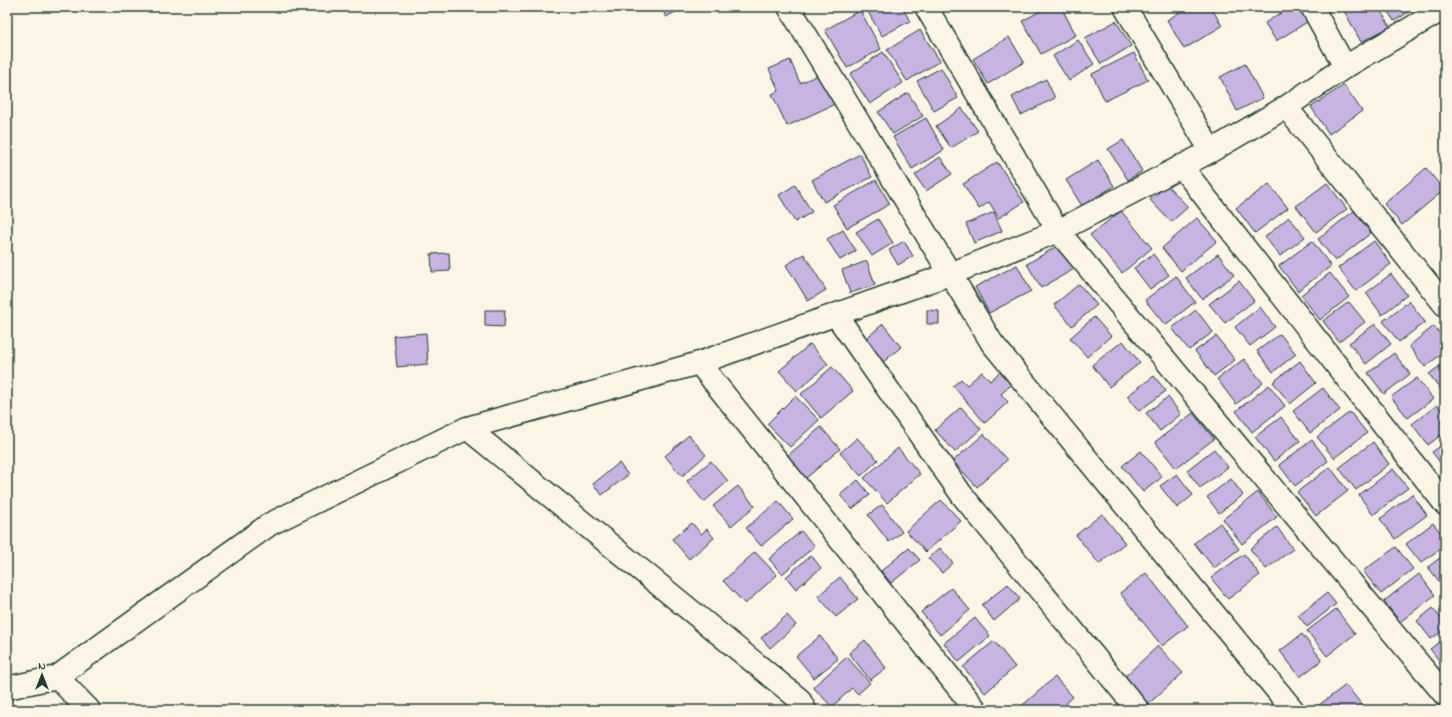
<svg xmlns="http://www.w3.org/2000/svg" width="1452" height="717" font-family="'Indie Flower',sans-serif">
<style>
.building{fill:#c8b3e3;stroke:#1f3d34}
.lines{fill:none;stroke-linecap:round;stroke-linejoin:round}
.street-casing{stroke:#1f3d34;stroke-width:25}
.street{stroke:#fcf5e5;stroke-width:22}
</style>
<rect width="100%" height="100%" fill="#fcf5e5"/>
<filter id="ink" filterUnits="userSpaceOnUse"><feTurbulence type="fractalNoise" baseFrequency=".025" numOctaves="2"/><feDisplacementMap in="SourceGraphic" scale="8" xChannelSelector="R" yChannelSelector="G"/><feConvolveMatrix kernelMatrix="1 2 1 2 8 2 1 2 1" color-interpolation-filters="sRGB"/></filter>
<g filter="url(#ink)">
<path class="building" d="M661 7H685L666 17Z
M865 7H902L910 21 882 36Z
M1048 7H1061L1076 35 1041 54 1022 21Z
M1188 7H1211L1222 26 1184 49 1167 20Z
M1290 7H1300L1309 21 1276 41 1265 23Z
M1342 7H1379L1390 27 1361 42Z
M1385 7H1417L1394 21Z
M860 10 881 49 847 68 825 30Z
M1116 21 1131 46 1101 64 1085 38Z
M920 30 940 61 907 81 887 50Z
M1009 37 1024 62 988 84 973 59Z
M1078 40 1094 64 1069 81 1053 56Z
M883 52 903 83 870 104 850 74Z
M1134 53 1148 80 1105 101 1092 74Z
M790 60 800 83 823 73 837 103 787 126 772 94 779 91 769 69Z
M1245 64 1263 98 1237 111 1220 77Z
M941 68 958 98 934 111 917 81Z
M1046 79 1055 98 1021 115 1012 97Z
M1344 85 1362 111 1329 134 1311 107Z
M908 93 923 116 893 134 878 112Z
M962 108 978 131 951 148 936 126Z
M926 118 944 150 912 169 893 137Z
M1123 140 1142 171 1128 180 1108 149Z
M860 154 872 177 824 202 812 180Z
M940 157 952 174 926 191 915 175Z
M1098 160 1114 186 1082 206 1066 180Z
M997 162 1024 202 999 218 989 202 979 209 963 184Z
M1426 168 1444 190 1402 225 1384 204Z
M876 180 890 204 847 228 833 205Z
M1327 183 1347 209 1316 232 1296 206Z
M1269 184 1288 208 1255 233 1236 208Z
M795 185 812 212 795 222 779 195Z
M1167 185 1188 207 1171 222 1150 200Z
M1121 211 1152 248 1122 273 1090 235Z
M1354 211 1371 233 1335 261 1318 239Z
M994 212 1002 231 974 243 966 224Z
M1289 217 1305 237 1280 256 1265 237Z
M1197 218 1217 241 1181 271 1162 248Z
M878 219 893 243 872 256 856 232Z
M843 230 856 251 840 260 827 239Z
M904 241 913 256 898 265 889 250Z
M1312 241 1331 266 1298 291 1279 266Z
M1374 241 1391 264 1356 291 1338 268Z
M1062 243 1076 268 1041 288 1027 264Z
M449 253 450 271 432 272 431 254Z
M804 254 826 290 808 301 786 265Z
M1153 254 1169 275 1150 289 1134 268Z
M1218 254 1234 275 1202 299 1186 278Z
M867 261 875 285 850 293 842 270Z
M1017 265 1031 291 989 313 975 287Z
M1330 273 1349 297 1320 320 1301 295Z
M1391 274 1407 295 1382 315 1366 293Z
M1176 276 1195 302 1165 325 1145 300Z
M1239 281 1254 301 1225 323 1209 304Z
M1079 284 1097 305 1072 326 1054 305Z
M1409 301 1425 322 1399 342 1383 321Z
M1349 302 1365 322 1339 342 1323 321Z
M1260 307 1275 327 1250 346 1235 327Z
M485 310H505L504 327 485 326Z
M927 310 939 311V324H927Z
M1196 310 1213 332 1189 350 1172 328Z
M1094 317 1111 336 1087 357 1070 338Z
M883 324 901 347 882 363 863 341Z
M1375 324 1391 344 1366 364 1349 343Z
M1434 326 1445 340V351L1425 367 1409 346Z
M426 333 428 364 397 367 394 336Z
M1280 334 1296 354 1273 372 1257 351Z
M1216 336 1235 360 1214 376 1195 351Z
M1123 341 1140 363 1109 387 1092 365Z
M810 344 828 364 797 391 779 371Z
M1394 353 1410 374 1384 394 1368 373Z
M1244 359 1263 383 1236 404 1217 379Z
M1300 361 1316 383 1290 404 1273 382Z
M1445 362V395L1429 374Z
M832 367 853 391 821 418 801 394Z
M982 372 990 381 1000 372 1011 385 1001 394 1008 402 985 423 953 386 961 379 967 385Z
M1154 376 1166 391 1139 411 1127 396Z
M1417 378 1433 399 1408 418 1391 397Z
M1269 385 1285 406 1252 432 1236 411Z
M1323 388 1340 410 1310 433 1293 411Z
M795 396 819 420 790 447 767 424Z
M1168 397 1181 414 1160 431 1146 413Z
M1437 405 1445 415V432L1428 445 1412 424Z
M961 407 981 429 955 452 935 430Z
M1350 412 1367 433 1334 458 1317 437Z
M1193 413 1214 439 1176 468 1155 442Z
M1281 417 1300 441 1274 461 1255 437Z
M821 427 840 449 805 479 786 457Z
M984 434 1007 460 977 487 953 461Z
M689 435 706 455 682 476 665 456Z
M857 438 878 460 861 476 840 453Z
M1312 440 1328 461 1295 486 1279 465Z
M1373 442 1389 464 1356 490 1339 468Z
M1445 443V469L1432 452Z
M898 448 920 474 887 503 864 478Z
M1214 449 1228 467 1200 488 1187 470Z
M1141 451 1162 477 1143 492 1122 466Z
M711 461 728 481 704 502 687 481Z
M619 463 628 475 602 495 593 484Z
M1330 467 1348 491 1316 516 1297 492Z
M1393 469 1408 488 1373 515 1359 495Z
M1177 474 1193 495 1177 508 1160 486Z
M1231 479 1243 495 1219 513 1207 497Z
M858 480 870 495 852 509 840 495Z
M738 486 755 506 731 526 713 506Z
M1258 492 1277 517 1242 544 1223 519Z
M1412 494 1427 515 1395 539 1380 519Z
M941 500 961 521 926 552 906 531Z
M778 501 793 519 761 546 746 528Z
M882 505 902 532 889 542 868 515Z
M1102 514 1125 543 1099 564 1076 535Z
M692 523 701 534 707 529 714 538 689 559 672 539Z
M1220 523 1239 549 1214 568 1194 543Z
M1433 523 1445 538V545L1421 563 1406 544Z
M1277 527 1293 549 1266 569 1250 549Z
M801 531 815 546 782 574 769 559Z
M1396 547 1413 569 1381 594 1363 571Z
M909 548 920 560 891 583 881 571Z
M940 548 953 563 942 573 928 558Z
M755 552 777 575 745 604 723 581Z
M1244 554 1260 575 1228 599 1211 578Z
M1445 554V589L1428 567Z
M811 555 821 568 796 589 786 577Z
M1146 573 1188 626 1162 646 1120 593Z
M1419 574 1435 595 1400 622 1384 601Z
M840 577 858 599 836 617 818 596Z
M1008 584 1020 599 994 621 982 605Z
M951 588 970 610 940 635 921 612Z
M1327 593 1336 604 1307 627 1298 615Z
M1433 608 1445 624V629L1431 639 1417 621Z
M1336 609 1355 634 1327 656 1307 631Z
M787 615 796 625 770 648 761 638Z
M975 618 990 636 959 662 944 643Z
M1302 634 1322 660 1300 677 1280 651Z
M820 636 838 659 814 678 796 656Z
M1445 638V668L1430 649Z
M865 640 886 668 870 680 849 653Z
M994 641 1015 667 985 693 963 667Z
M1158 646 1183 673 1147 705 1122 679Z
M847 657 870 683 858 694 852 688 832 707 813 687Z
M1055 677 1073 697 1059 710H1017Z
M1346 685 1366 710H1323L1319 705Z"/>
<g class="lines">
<g class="street-casing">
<path id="street" d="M789 7 992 343 1293 710
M926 7 1058 231 1445 695
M1125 7 1211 151
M1312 7 1345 67
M1286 107 1445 305
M1181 166 1445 504
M836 315 962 495 1138 710
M699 363 976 710
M467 428 799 699 805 710
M57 677 89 710
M7 688 57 677 270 524 467 428 699 363 950 274 1058 231 1211 151 1286 107 1345 67 1445 8"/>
</g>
<use href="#street" class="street"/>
</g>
</g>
<rect width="1452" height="717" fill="none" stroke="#fcf5e5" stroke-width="24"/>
<rect x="12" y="12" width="1428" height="693" fill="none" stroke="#1f3d34" stroke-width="1.5" filter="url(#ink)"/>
<g transform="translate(42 675)" stroke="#fcf5e5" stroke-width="3" paint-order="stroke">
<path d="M0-3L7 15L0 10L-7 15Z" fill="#1f3d34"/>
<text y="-6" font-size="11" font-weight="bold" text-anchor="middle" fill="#1f3d34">N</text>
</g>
</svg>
